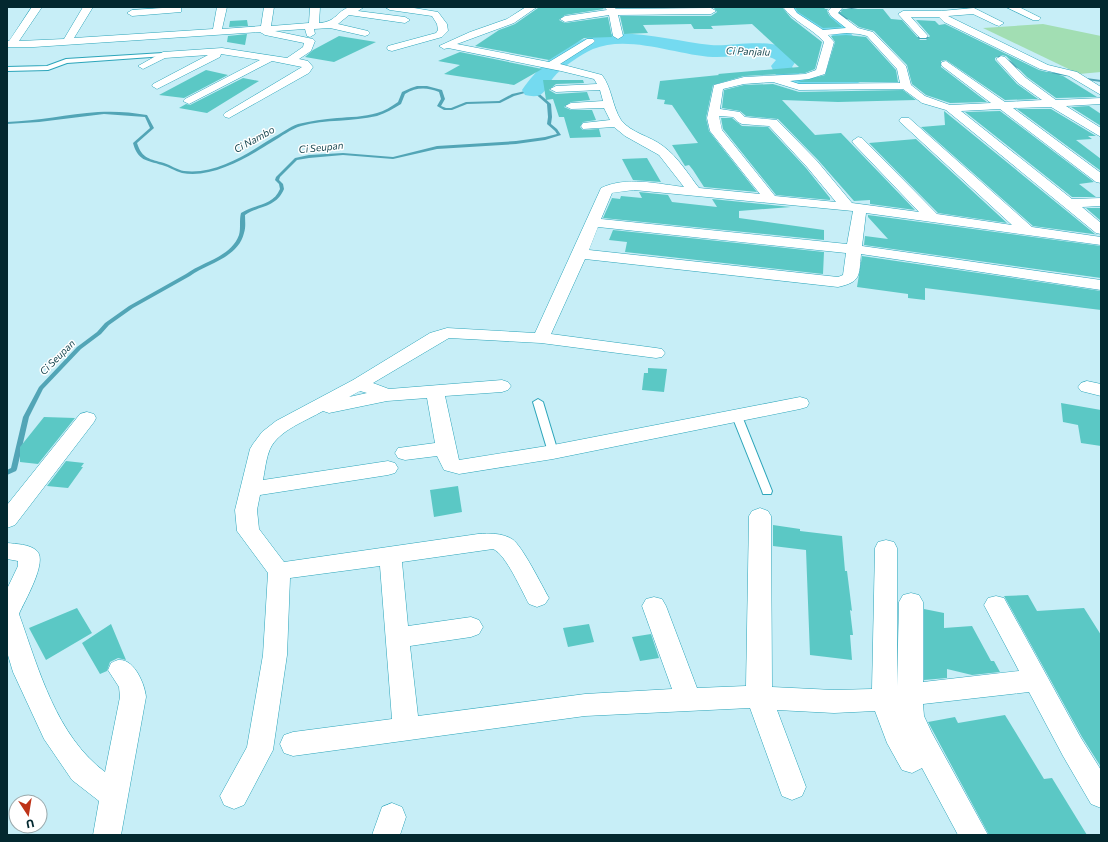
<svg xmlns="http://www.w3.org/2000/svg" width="1108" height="842" font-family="Commissioner,sans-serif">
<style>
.green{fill:#a2deb3}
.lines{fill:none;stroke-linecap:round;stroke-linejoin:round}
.stream{fill:#52a5b6;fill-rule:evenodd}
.river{fill:#74daf0;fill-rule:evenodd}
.building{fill:#5bc8c5}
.service-casing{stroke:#2ca5ba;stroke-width:2}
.minor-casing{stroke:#2ca5ba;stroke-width:1}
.service{fill:#fff;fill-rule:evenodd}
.minor{fill:#fff;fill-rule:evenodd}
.labels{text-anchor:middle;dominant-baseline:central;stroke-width:3;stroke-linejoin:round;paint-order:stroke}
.far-water-label{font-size:10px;font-style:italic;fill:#194851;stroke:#fff}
</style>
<rect width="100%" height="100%" fill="#c7eef7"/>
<path class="green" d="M1043 24 1101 36V72L1079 74 983 28Z"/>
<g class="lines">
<path class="stream" d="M857 7H864L839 11 847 17 855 18 854 20 845 19 835 11Z
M911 37H935L937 38 935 39H912Z
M992 52 1002 56 1026 70 1024 71C1012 67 1003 58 991 54L990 53Z
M1046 72 1069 74 1071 75 1069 76 1047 74H1046Z
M1079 77 1101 80V82L1080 79 1078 78Z
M417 86H427L442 90 445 99 441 106 446 108H451L466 102 499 101 512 94 534 89 551 104 552 117 551 124 557 129 561 135 545 140 516 144 437 149 393 159 343 155 309 158 297 160 280 177 279 180 283 184 284 189C276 208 260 205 245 215 245 221 246 227 244 233 238 258 208 263 190 276L133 308 109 325 101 334 81 349 43 389 29 417 17 469 16 471 7 475V470L11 468 23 417 39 387 77 347 97 332 105 323 129 306 186 274C204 261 231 257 239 235 241 228 239 220 241 213 255 204 273 206 280 189L279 184 275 180 276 177 295 158 309 155 343 153 393 157 437 146 516 141 545 137 557 134 555 131 547 124 548 117 547 104 532 91 514 96 500 103 467 104 452 110H444L437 106 441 99 439 92C427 87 416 87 405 94L401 104C393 109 386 113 377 116 352 122 326 119 301 126 291 129 282 136 272 142 248 157 212 179 182 173 175 171 169 167 162 165 146 160 138 161 133 143L150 128 145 117 104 114 39 122 7 124V122C38 121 68 114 98 112 114 111 131 112 147 115L154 128 137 143C142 159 150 159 164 163 171 165 177 170 184 171 217 175 248 153 274 137 282 133 289 127 298 124 311 121 324 119 337 118 350 117 364 117 377 113 384 111 391 107 398 102L402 92 411 88Z"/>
<path class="river" d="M790 7C797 7 806 5 812 8 845 19 857 37 870 68 866 96 796 95 779 79 776 76 773 70 771 66L776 60C757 49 734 58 713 57 677 55 628 34 593 49 580 55 562 67 553 78 549 83 546 92 540 95 535 97 530 96 525 95L522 90C536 70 556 50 579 41 622 24 668 41 711 45 735 47 781 34 798 58L792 67C803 83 834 79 849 71V67L836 38 793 11Z"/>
</g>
<path class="building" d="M602 7 604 9 565 15 559 20 565 23 608 17 612 37 584 38 549 60 475 46 499 30 515 24 538 8Z
M782 7 791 18 822 42 815 69 805 73 744 76 713 85 706 118 709 131 757 192 704 187 693 170 689 165 685 166 672 145 698 143 672 105 664 104 665 100 657 99 660 81 719 75 718 74 799 67 752 24 711 26 713 29H694L691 24 643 25 648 33 624 34 620 16H711L717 12 714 8Z
M795 7H827L824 9H828L827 11 830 17 842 27 823 28 798 12Z
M843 9H883L891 19 902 20 920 40H926L930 36 916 20 935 21 939 25 945 24 1039 70 1063 76 1097 97 1056 98 1027 77 1006 56 1001 55 995 58V60L1017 84 1038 99 1005 100 946 60 941 61V67L987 102 950 103 926 95 912 84 907 65 874 31 859 27 840 13Z
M247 20 248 26 229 27 230 21Z
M247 34 245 45 227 42 228 36Z
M846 35 866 37 896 70 898 82H797L825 75 835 42 831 36Z
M339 36 376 42 334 62 305 57 313 50Z
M460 52 542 69 514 85 444 74 460 65 438 61Z
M206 70 228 75 184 98 159 95Z
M243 78 259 81 207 113 179 108 186 104 190 105Z
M543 80H583L584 83 556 84 549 90 556 94 587 92 590 100 571 102 564 107 571 110H592L596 120 583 122 580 127 583 130 599 129 601 137 570 138 564 117H559L553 99 546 100Z
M773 84 799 92 903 90 916 100 838 102 782 100 815 135 841 133 915 210 870 204V200L854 201 818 160 778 119 746 116 740 111 722 108 724 90 744 85Z
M1089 106 1101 114V126L1071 107Z
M1017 109H1051L1096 136H1088L1092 139 1076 140 1101 159V171Z
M944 111 1095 234 1100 235 1033 226 921 127 945 125Z
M1000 111 1094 182 1079 184 1096 197H1072L965 112Z
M721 118H732L742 126 768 127 806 168 830 198V200L776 195 723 129Z
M916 139 1007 223 938 213 869 143Z
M647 158 661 182 633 180 622 159Z
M639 192 668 195 672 202 717 207 712 199 791 207 739 211V218L824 230V240L603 218 612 198 620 199 621 196 642 198Z
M1086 208H1101V221Z
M868 215 1101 246V278L864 245 865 236 888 239 868 217Z
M613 230 824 252 823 274 625 252 627 242 609 240Z
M862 256 1101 291V310L925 288V300L908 298V294L857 287Z
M648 368 667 369 664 392 642 390 644 373H648Z
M1061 403 1101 410V446L1081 443 1078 425 1063 422Z
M44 417 75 418 38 464 20 462V447Z
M66 461 84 463 81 467H83L68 488 47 486Z
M458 486 462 512 434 517 430 490Z
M773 525 800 529V531L842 536 845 571H847L852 611 850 610 853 635H850L852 660 810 655 806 550 773 546Z
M1028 595 1037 611 1084 608 1101 635V767L1082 737 1004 596Z
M77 608 92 633 46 660 29 628Z
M924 609 944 613V628L972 626 991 661H994L1000 672 972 675 947 669V678L924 680Z
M111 624 126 660 118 658 110 662 107 671 100 674 82 643Z
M589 624 594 642 568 647 563 628Z
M651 634 659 658 640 661 632 637Z
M1005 715 1044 779 1052 778 1087 835H989L928 722 955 717 958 723Z"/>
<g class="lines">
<g class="service-casing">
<path id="service" d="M163 53 166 55 165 56 67 63 48 70 7 71V67L47 66 66 59Z
M538 399 543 402 558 452 557 454H549L548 452 533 402Z
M737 413 742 416 772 491 771 494H763L762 491 732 416Z"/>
</g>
<g class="minor-casing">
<path id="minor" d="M32 7H42L19 41 64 39 83 7H93L74 38 213 29 217 7H227L222 29 261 26 264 7H274L271 26 309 23 310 7H320L319 23C337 22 336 11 350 7 354 6 359 7 364 7L358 11 405 17 410 20 405 23 349 15 338 24 368 31 370 33 368 35 365 36 330 28 314 29 315 34 310 37 307 36 305 29 275 31 313 39 315 41 311 51 299 59 308 61 313 67 309 73 229 118 225 117 223 115 225 113 302 67 272 61 189 104 183 101 185 99 260 60 221 54 220 57 157 89 152 86 153 84 208 55 165 58 143 69 138 66 163 52 222 48 287 58 303 47 304 43 265 35 260 32 34 47H7V41H9Z
M178 7 181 8V12L132 16 127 13 132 10Z
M385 7H408L438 12 447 24 448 31 442 37 392 51 388 50 387 48 388 46 436 33 438 30 437 24 432 16 390 10Z
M526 7H537L514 23 457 44 549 62 587 39H593L595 41 593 43 560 64 602 75C612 88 612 106 621 120 631 133 650 136 663 146 678 157 688 174 699 188L760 194 710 131 707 118 714 85 744 77 805 74 816 70 824 42C812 28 794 22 783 7H793L797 13 823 30 846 28 831 16 828 11 832 7H843L838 13 858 28 873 32 906 66 911 85 925 96 950 105 991 103 942 66 941 64 942 62 946 61 1005 102 1042 100 1018 83 996 59 1001 56 1005 57 1026 78 1056 100 1101 98V104L1066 106 1101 128V137L1051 107 1013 108 1101 173V183L1096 182 1000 109 961 111 1072 199 1101 198V206L1082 207 1101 223V234L1096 233 946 110 922 103 903 89 799 90 773 82 744 84 723 89 720 109 740 112 745 117 777 120 817 161 852 203 919 212 854 144 852 141 858 137 862 138 937 214 1012 225 899 121 901 118H909L1032 227 1101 237V245L866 213 862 246 1101 280V290L861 254C859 276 861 282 838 287L585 259 551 334 656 348 662 349 665 353 662 357 656 358 541 343 449 338 373 383 389 389 502 380 508 382 511 386 508 390 502 392 445 396 459 460 553 445 800 397 807 399 809 403 807 407 800 409 553 459 459 474 444 470 437 456 405 460 398 458 395 453 398 448 435 443 427 398 387 401 329 413 323 411C306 421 279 430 270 449 266 458 265 470 263 480L388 461 395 463 398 468 395 473 388 475 260 495 257 510 259 529 284 562 478 534C489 533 502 533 512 539 522 545 542 586 549 598L545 604 537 607 529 604C522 592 506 554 493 549L402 562 408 626 471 617 479 620 483 627 479 634 471 637 410 646 418 716 585 694 672 689 642 606 646 599 654 597 662 599 666 606 697 688 746 686 749 516 752 511 760 508 768 511 771 516 772 687 834 690 872 689 875 548 878 542 886 540 894 542 897 548V686L899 602 903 595 911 593 919 595 923 602V682L1019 671 984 605 988 598 996 596 1004 598 1081 738 1101 770V808L1091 804 1063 756 1029 692 923 704 924 716 932 733 988 835H958L922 768 912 773 902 770 887 743 875 711 834 713 777 710 806 787 802 796 792 800 782 796 750 708 585 716 293 756 284 753 280 744 284 735 293 732 392 719 380 566 290 578 287 655 273 750 244 805 234 809 224 805 220 796 247 747 263 655 268 573 237 531 235 510 250 449 253 444 262 432 276 421 353 380 430 333 447 328 535 333 601 188C626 176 658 184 684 187L659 155 625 136 614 127 583 129 581 126 583 123 610 120 604 108 571 109 565 106 571 103 603 101 600 90 556 92 550 89 556 86 597 84 594 79 561 71 448 48 444 49 439 46 470 32 507 19ZM846 33 859 34 867 36 897 69 900 83 799 84 790 81 809 79 825 74 834 42 828 35ZM719 116 733 117 738 122 742 124 769 126 807 167 836 202 775 196 722 130ZM634 190 853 211 847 244 601 219 612 193ZM598 227 846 253 843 275 838 277 589 250ZM360 391 367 393 349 397Z
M604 7H614L616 9 711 8 716 11 711 14 618 15 623 36 618 39 613 36 609 15 565 22 560 19 565 16 607 10Z
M1006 7H1019L1041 18 1039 20H1033Z
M974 8 1004 23 999 26 996 25 973 14 948 16 1048 65 1077 72 1101 87V95L1069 76 1040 69 944 22 939 17H911L928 36 926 38H920L898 14 903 11H941Z
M1087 381 1101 384V396L1081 391 1078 387 1081 383Z
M87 412 94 414 96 418 94 422 15 525 7 528V505L80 414Z
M7 543C16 544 30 544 37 551 48 562 24 602 19 614 39 670 56 735 105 772L120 697 119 687 108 670 111 663C114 662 118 659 120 660 135 660 145 685 146 697L121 835H93L99 801 72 780 44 739 13 672 7 652V589L18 566V561L7 559Z
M392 803 402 807 406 817 400 835H372L382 807Z"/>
</g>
<use href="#service" class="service"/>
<use href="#minor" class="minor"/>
</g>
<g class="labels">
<g class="far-water-label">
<text transform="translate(748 51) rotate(2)">Ci Panjalu</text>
<text transform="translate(254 139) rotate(-29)">Ci Nambo</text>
<text transform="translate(321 147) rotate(-6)">Ci Seupan</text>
<text transform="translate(57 357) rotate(-45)">Ci Seupan</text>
</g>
</g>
<rect width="1108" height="842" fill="none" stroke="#03282f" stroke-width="16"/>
<g transform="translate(28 814) rotate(168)"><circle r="19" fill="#ffffff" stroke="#9aa9ac"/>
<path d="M0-3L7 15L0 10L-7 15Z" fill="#be3318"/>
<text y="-6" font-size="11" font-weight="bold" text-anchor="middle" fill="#03282f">U</text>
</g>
</svg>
